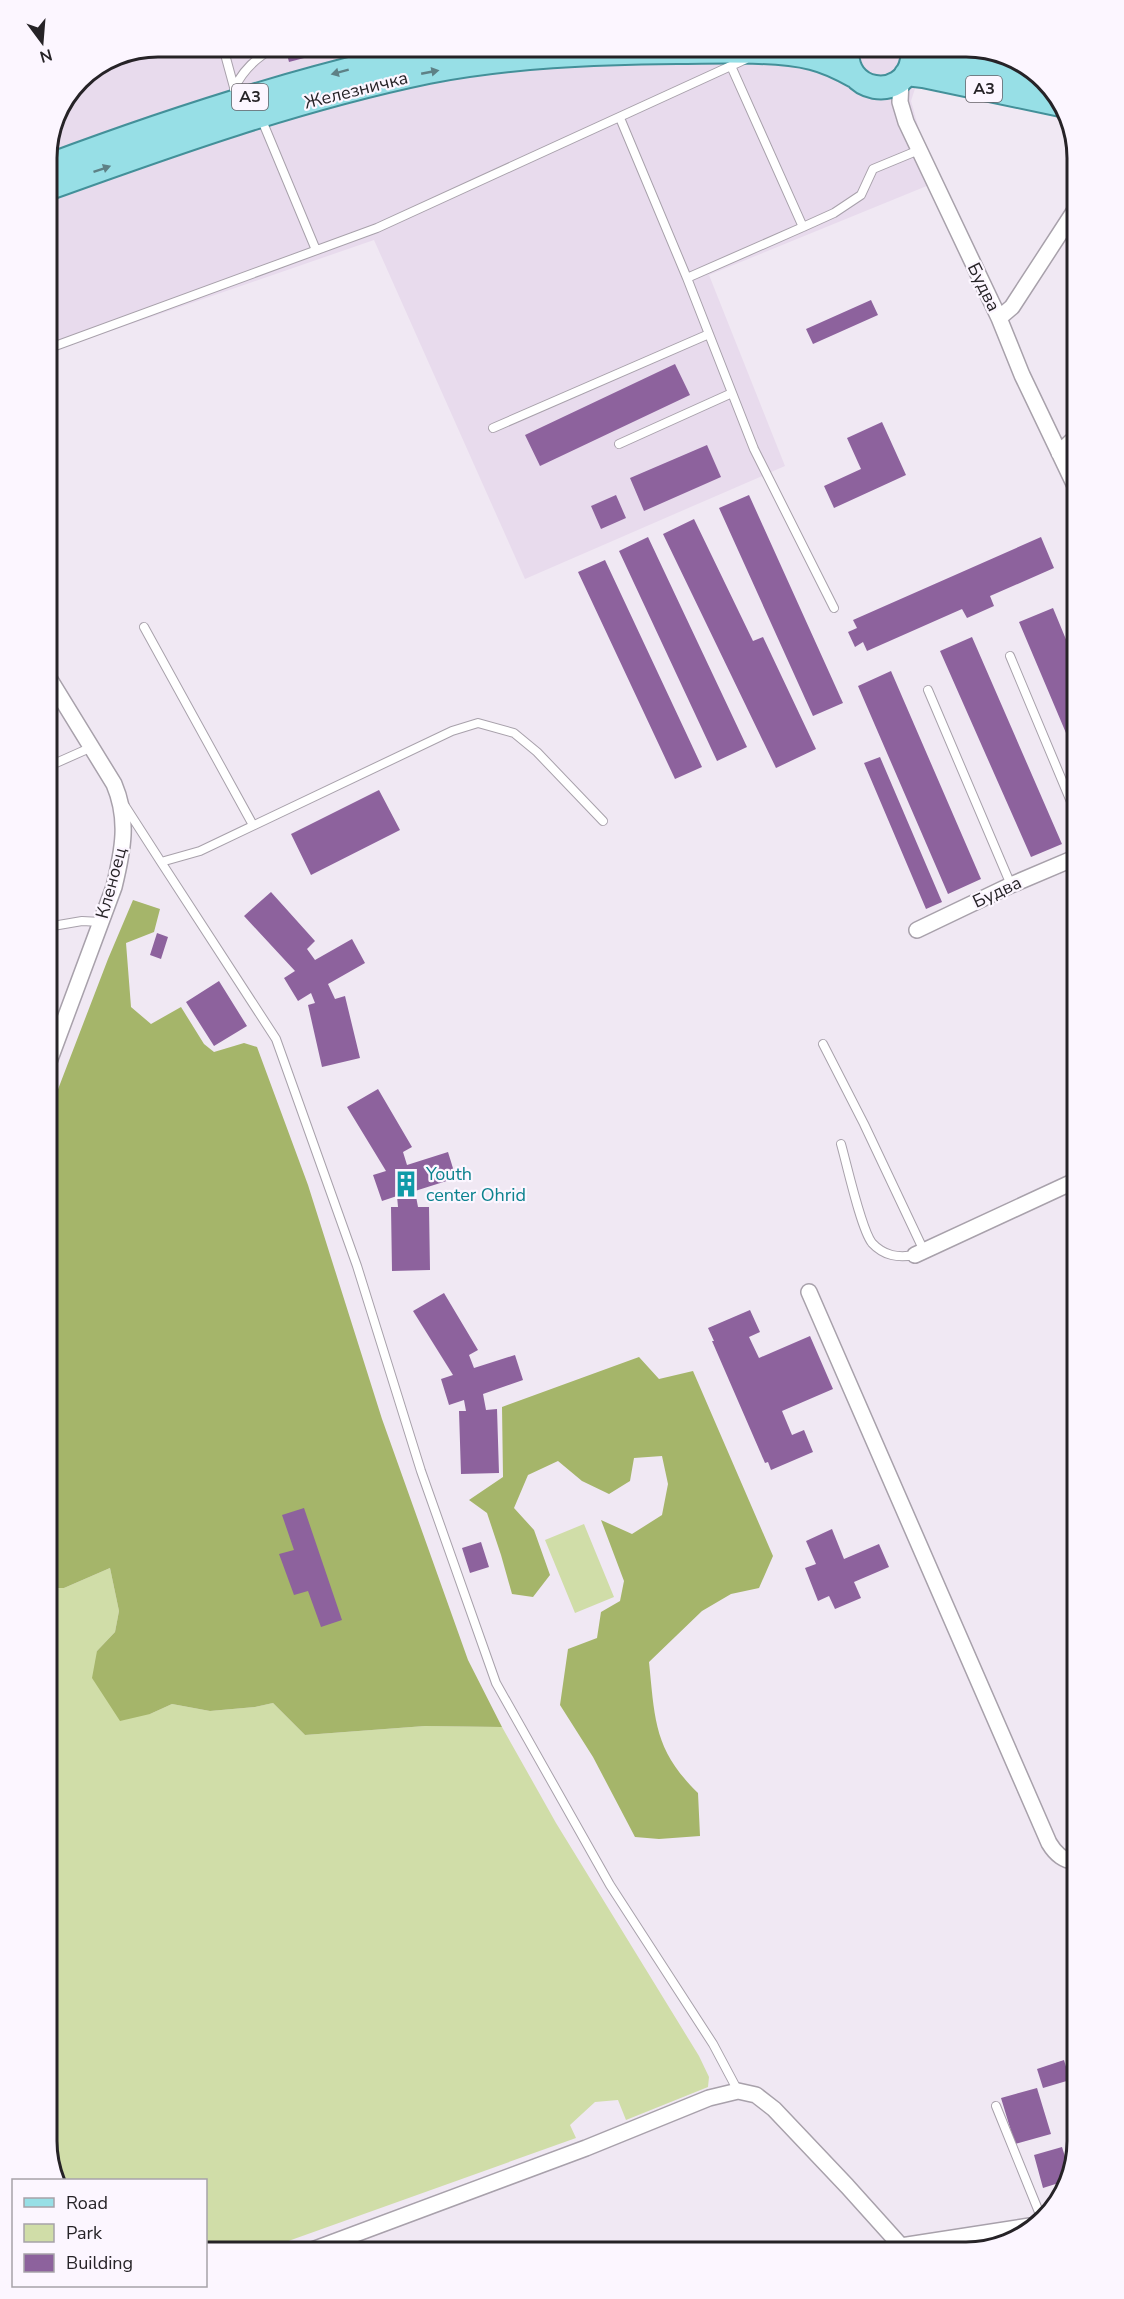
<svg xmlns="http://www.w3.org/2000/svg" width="1124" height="2299" font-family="'Nunito Sans',sans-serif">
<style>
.built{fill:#e8dbed}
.green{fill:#d0dda8}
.forest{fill:#a5b56a}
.building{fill:#8d629d}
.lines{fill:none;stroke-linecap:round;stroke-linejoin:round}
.service-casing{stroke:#a8a1ab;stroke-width:10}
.minor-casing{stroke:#a8a1ab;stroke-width:18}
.primary-casing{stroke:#439099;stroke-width:26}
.service{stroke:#fff;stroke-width:8}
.minor{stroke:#fff;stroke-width:15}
.primary{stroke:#97dfe6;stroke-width:22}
.oneway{fill:#5e8186}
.labels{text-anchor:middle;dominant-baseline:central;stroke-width:4.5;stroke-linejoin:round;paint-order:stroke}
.shield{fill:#fcf6ff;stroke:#666268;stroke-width:1.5}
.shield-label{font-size:16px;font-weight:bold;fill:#262327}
.street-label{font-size:18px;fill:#262327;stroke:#fcf6ff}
.culture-label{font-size:18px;fill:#0d838f;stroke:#fcf6ff;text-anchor:start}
.rim{fill:none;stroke:#262327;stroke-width:3}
</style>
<rect width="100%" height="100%" fill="#f0e8f3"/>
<path class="built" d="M158 47H974L1034 69 928 48 911 101 934 183 709 275 785 466 525 579 374 240 47 353V151L79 79 116 55Z"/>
<path class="green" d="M584 1524 614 1597 575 1613 545 1540Z
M110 1568 119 1611 115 1632 97 1651 150 1714 172 1704 210 1711 255 1707 273 1703 305 1735 425 1726 502 1727 556 1823 699 2056 709 2077 708 2087 626 2120 618 2100 595 2102 570 2125 576 2138 266 2249 250 2252H206V2180H54L47 2141V1588H64Z"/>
<path class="forest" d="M133 900 160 909 154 932 126 943 131 1007 151 1024 181 1007 204 1044 214 1052 244 1043 257 1047 308 1185 382 1419 468 1660 502 1727 425 1726 305 1735 273 1703 255 1707 210 1711 172 1704 150 1714 120 1721 92 1678 97 1651 115 1632 119 1611 110 1568 64 1588H47V1118L108 959Z
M639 1357 659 1379 693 1371 773 1556 759 1588 731 1594 702 1611 649 1662C655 1720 654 1750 698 1793L700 1836 659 1839 635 1837 593 1757 560 1705 568 1649 597 1638 601 1612 620 1601 624 1581 601 1520 632 1534 662 1515 668 1484 662 1456 634 1458 630 1481 609 1494 582 1481 558 1461 528 1475 514 1508 534 1530 550 1575 533 1597 512 1594 501 1555 487 1513 469 1500 503 1477 502 1407Z"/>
<path class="building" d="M285 47H322L323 53 289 62Z
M871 300 878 315 813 344 806 329Z
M675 364 690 395 540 466 525 435Z
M882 422 906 475 834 508 824 486 861 469 847 438Z
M707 445 721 477 644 511 630 478Z
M616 495 626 518 601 529 591 506Z
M749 495 843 703 813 716 719 508Z
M694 519 753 641 763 637 816 749 776 768 663 534Z
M648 537 747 747 717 761 619 551Z
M1041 537 1054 568 990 596 994 606 967 618 962 609 867 651 863 642 855 647 848 632 857 628 853 620Z
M605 560 702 767 675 779 578 572Z
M1053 608 1077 666V759L1019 622Z
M972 637 1062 844 1031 857 940 651Z
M891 671 981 879 948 894 858 686Z
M880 757 942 902 926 909 864 763Z
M379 790 400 830 311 875 291 834Z
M271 892 315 941 307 949 315 960 352 939 365 963 328 984 335 999 345 996 360 1058 322 1067 308 1005 315 1003 311 993 298 1001 284 978 295 971 244 916Z
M157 933 168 937 161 959 150 955Z
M219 981 247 1026 214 1046 186 1002Z
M378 1089 412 1147 403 1152 407 1165 448 1152 456 1178 415 1191 418 1207H429L430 1270 392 1271 391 1207H398L397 1196 382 1201 373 1175 386 1171 347 1107Z
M444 1293 478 1350 469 1355 474 1368 515 1355 523 1380 483 1394 486 1410 497 1409 499 1473 461 1474 459 1411H466L464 1400 449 1405 441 1379 453 1375 413 1311Z
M750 1310 760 1332 749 1337 759 1358 810 1336 833 1389 782 1411 792 1435 804 1430 813 1452 771 1470 768 1462 765 1463 712 1341H714L708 1328Z
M304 1508 342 1620 321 1627 308 1591 294 1595 279 1554 294 1550 282 1515Z
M832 1529 844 1559 879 1544 889 1567 854 1582 861 1598 835 1609 829 1596 818 1601 805 1568 816 1564 806 1541Z
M481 1542 489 1567 470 1573 462 1548Z
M1064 2060 1070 2080 1043 2088 1037 2069Z
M1037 2088 1051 2134 1015 2144 1001 2098Z
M1062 2147 1069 2169 1065 2181 1043 2188 1034 2155Z"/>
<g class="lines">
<g class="service-casing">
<path id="service" d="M223 47 235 91
M367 47 380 56
M234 89C243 69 257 57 275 47
M261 118 316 250
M620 118 687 278 754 449 834 608
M803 227 834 213 861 195 873 169 919 150
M687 278 803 227 731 66
M47 349 377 228 746 59
M493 428 709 334
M619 444 732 393
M144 627 253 825
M1010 656 1077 816
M928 690 1011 885
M47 767 92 747
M125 806 161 862 200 851 452 731 478 723 514 733 537 752 603 821
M161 862 276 1039 357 1266 421 1471 496 1683 610 1885 713 2044 738 2091
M47 927 82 921 101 922
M823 1044 864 1124 924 1251
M841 1144C847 1165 861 1229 872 1243 884 1256 898 1258 915 1255
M996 2106 1041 2217
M1075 2116 1077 2129
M858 2252 899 2246"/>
</g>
<g class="minor-casing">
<path id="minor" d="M901 80 900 102 906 122 999 318 1022 375 1077 490
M999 318 1012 307 1077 207
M1059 453 1077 436
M917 930 1011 885 1077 857
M47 1067 114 887C123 850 129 819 114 784L47 675
M915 1255 1077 1180
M809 1292 1049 1843C1055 1853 1065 1863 1077 1860
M901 2246 1030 2226
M307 2252 586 2148 709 2098 738 2091 756 2095 774 2109 847 2186 901 2246 904 2252"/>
</g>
<g class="primary-casing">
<path id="primary" d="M848 47C841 93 904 103 912 60
M911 47 929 56 1041 79
M906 74 923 76 1061 105
M47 166C154 126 263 90 374 63 402 56 431 52 459 47
M47 189C172 144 298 99 428 72 510 56 594 53 677 52 717 52 774 49 812 58 828 62 840 68 854 76"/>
</g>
<use href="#service" class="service"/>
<use href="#minor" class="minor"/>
<use href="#primary" class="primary"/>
</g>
<defs><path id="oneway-solid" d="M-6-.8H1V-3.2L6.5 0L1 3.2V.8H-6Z" transform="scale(1.5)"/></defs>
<g class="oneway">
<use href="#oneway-solid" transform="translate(340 72) rotate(165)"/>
<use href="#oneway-solid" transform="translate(430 72) rotate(-11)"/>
<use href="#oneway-solid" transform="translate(102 169) rotate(-19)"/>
</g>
<defs>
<g id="building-bare" transform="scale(2.07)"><path d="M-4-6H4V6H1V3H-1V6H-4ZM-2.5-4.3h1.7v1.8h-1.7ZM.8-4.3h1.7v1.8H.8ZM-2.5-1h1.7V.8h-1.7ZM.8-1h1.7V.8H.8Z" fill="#0f9aa8" stroke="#fcf6ff" stroke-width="2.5" paint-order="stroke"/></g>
</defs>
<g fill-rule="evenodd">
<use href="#building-bare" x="406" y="1184"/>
</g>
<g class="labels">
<g class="shield">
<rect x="966" y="76" width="36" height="26" rx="4.5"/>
<rect x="232" y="84" width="36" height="26" rx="4.5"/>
</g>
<g class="shield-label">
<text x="984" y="89">A3</text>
<text x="250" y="97">A3</text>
</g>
<g class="street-label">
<text transform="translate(356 90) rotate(-14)">Железничка</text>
<text transform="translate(984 287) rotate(64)">Будва</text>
<text transform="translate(111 883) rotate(-75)">Кленоец</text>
<text transform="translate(997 892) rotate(-25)">Будва</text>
</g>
<g class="culture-label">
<text x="426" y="1174">Youth<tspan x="426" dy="21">center Ohrid</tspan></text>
</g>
</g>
<path d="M0 0H1124V2299H0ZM158 57H966A101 101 0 0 1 1067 158V2141A101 101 0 0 1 966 2242H158A101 101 0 0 1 57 2141V158A101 101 0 0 1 158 57Z" fill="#fcf6ff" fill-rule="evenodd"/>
<path class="rim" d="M158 57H966A101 101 0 0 1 1067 158V2141A101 101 0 0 1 966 2242H158A101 101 0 0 1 57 2141V158A101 101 0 0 1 158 57Z"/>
<rect x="12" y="2179" width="195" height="108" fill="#fcf6ff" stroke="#a6a2a9" stroke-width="1.5"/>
<rect x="24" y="2198" width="30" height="9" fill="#97dfe6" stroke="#a6a2a9" stroke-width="1.5"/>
<text x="66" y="2209" font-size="18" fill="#262327">Road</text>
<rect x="24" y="2224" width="30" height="18" fill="#d0dda8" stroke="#a6a2a9" stroke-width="1.5"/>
<text x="66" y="2239" font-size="18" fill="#262327">Park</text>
<rect x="24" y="2254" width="30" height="18" fill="#8d629d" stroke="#a6a2a9" stroke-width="1.5"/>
<text x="66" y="2269" font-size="18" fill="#262327">Building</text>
<g transform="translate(42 42) rotate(164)" stroke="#fcf6ff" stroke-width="4.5" paint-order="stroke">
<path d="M0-4.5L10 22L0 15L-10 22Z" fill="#262327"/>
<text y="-9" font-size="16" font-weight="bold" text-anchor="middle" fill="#262327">N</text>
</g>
</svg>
